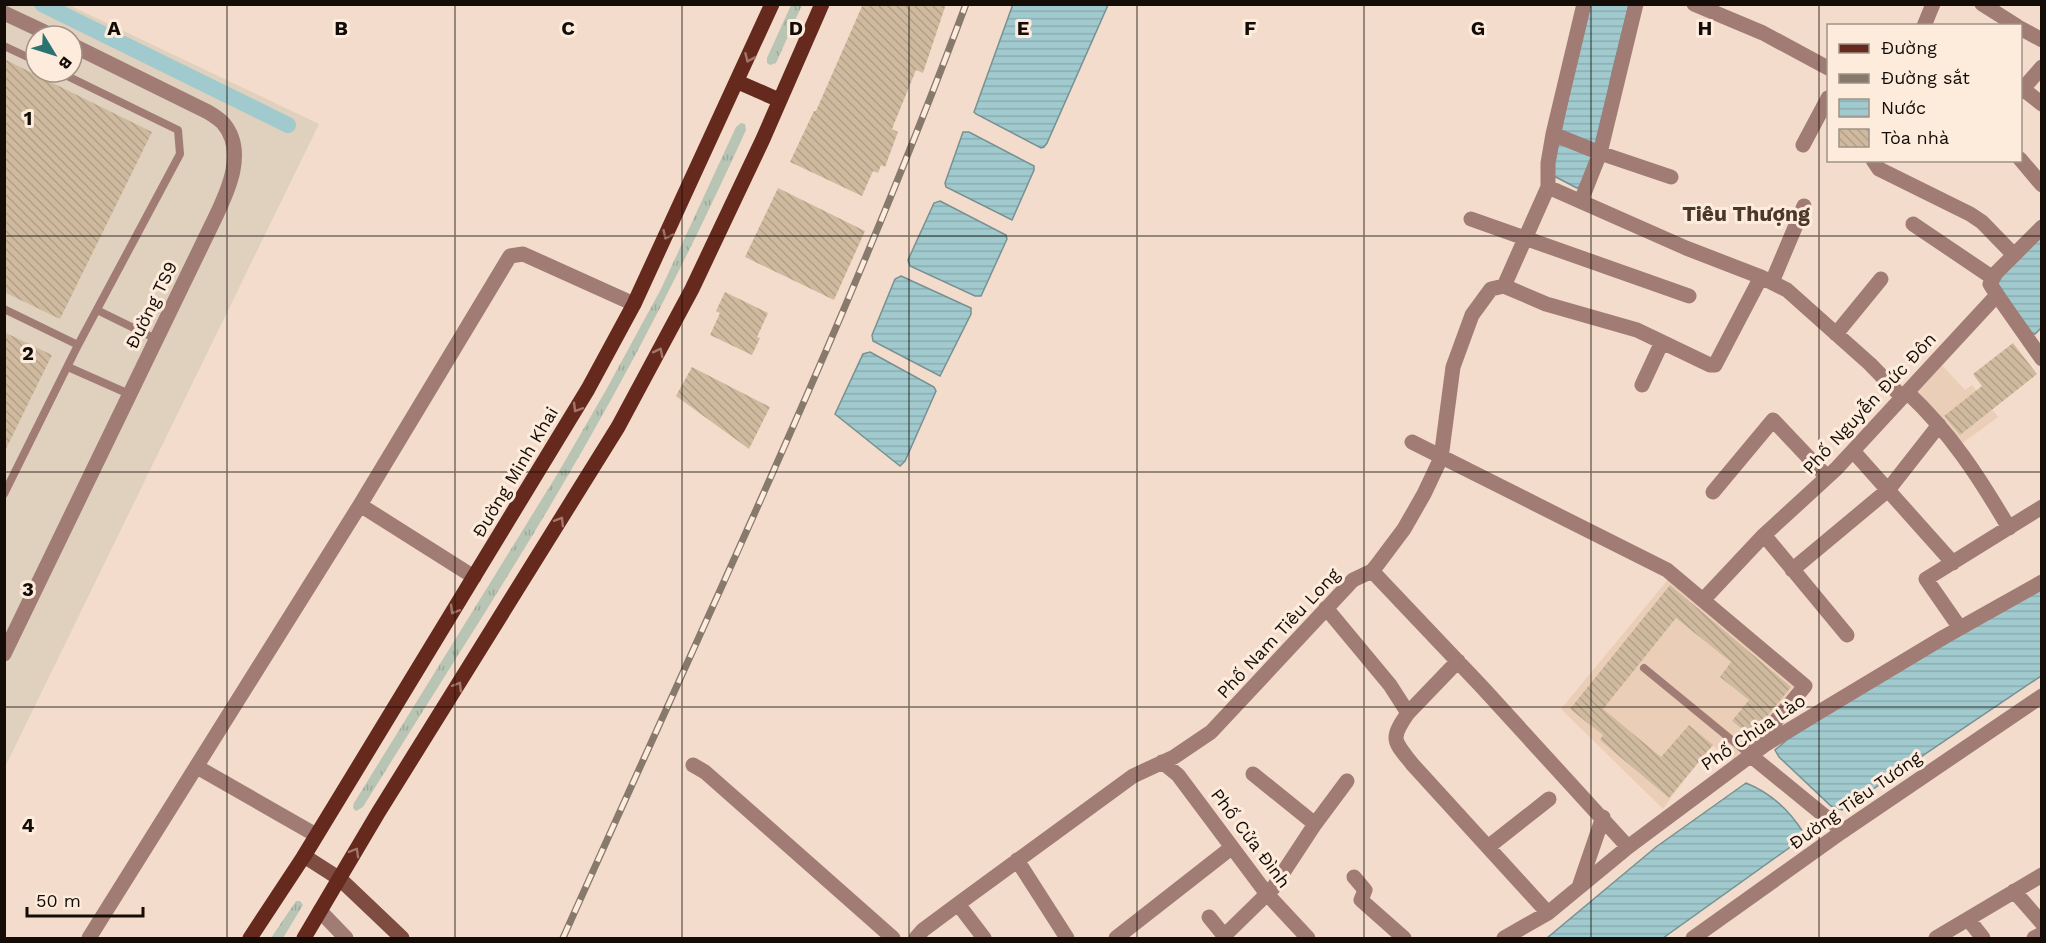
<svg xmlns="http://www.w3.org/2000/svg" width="2046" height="943" font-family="'Work Sans',sans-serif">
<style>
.built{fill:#ebceb8}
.industrial{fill:#dfd1be;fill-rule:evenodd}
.grass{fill:url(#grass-tufts)}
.water{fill:url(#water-rules);stroke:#779193;stroke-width:1.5}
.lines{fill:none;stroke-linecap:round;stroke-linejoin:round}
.canal{stroke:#a1cacf;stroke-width:16}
.building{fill:url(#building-back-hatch)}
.service{stroke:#a17c74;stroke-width:8}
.minor{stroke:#a17c74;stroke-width:15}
.tertiary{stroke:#a17c74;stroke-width:15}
.secondary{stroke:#7f4c41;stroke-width:15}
.primary{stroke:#65291d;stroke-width:15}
.rail-casing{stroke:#88796d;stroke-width:7}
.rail{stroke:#fdebdc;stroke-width:4.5;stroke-dasharray:14;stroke-linecap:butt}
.oneway{stroke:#a27769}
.grid{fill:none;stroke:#140d07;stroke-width:1.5;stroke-opacity:0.55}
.labels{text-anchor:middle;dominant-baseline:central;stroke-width:6;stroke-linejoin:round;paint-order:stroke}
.street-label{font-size:18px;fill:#140d07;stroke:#fdebdc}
.quarter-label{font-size:21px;font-weight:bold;fill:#493729;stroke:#fdebdc}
.grid-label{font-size:20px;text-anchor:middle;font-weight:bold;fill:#140d07;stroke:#fdebdc;stroke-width:6;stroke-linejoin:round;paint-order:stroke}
</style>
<defs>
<pattern id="grass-tufts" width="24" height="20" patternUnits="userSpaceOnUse" patternTransform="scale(1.5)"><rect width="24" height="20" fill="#b8c5b4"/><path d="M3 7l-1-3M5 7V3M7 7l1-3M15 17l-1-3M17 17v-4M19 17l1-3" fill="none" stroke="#9da899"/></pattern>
<pattern id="water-rules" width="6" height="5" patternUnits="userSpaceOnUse" patternTransform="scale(1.5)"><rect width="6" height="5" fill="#a1cacf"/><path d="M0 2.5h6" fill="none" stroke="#8aacb0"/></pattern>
<pattern id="building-back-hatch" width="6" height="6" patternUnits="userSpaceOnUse" patternTransform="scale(1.5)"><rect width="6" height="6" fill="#d0ba9f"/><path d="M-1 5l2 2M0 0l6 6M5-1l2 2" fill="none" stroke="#b29f87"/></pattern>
</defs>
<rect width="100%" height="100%" fill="#f3dccb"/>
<path class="built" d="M1941 364 1965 390 1972 385 1998 417 1960 445 1913 394Z
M1670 577 1799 687 1735 762 1710 744 1663 809 1561 709Z"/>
<path class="industrial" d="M5 5H69L319 124 5 767ZM36 36H72V72H36Z"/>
<path class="grass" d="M791 5H802L776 63 770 65 767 63V58Z
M741 123 745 124 746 130C697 238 644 343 585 446 515 569 437 687 363 807L356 811 353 808 354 803 558 473 606 390 661 289 736 127Z
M296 901H300L303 905 283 938H271Z"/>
<path class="water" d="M1013 4 1108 5 1047 143 1044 147 1041 148 976 114 974 112Z
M1590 5H1629L1613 69 1597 146 1584 183 1577 188 1552 175 1580 41Z
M963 132H969L1034 166V170L1012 220 946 187 945 183Z
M940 201 1006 235 1007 239 981 296H975L910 266 908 260 934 203Z
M2041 235V328L2035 334 2030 332 1996 281Z
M901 276 971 308V314L940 376 873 341 872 335 895 279Z
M870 352 934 387 936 391 905 461 900 466 835 414 863 354Z
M2041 589V676L1842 810 1831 806 1779 757 1775 750 1788 739 1889 676Z
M1746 783C1771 793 1789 810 1803 832L1789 848 1663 938H1547L1656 847Z"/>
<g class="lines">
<path class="canal" d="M42 4 288 125"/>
</g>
<path class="building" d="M863 4H946L923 73 916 70 892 129 898 132 885 167 881 165 878 173 873 171 862 196 790 162 814 111H816Z
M4 59 152 132 60 319 4 292Z
M778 188 865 231 834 300 745 257Z
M725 292 768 313 757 337 760 338 752 355 710 335 720 313 716 311Z
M4 332 52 355 4 453Z
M2013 343 2037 374 1960 435 1944 416 1982 386 1973 374Z
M692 367 770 407 749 449 676 396Z
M1670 585 1791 687 1751 736 1732 721 1749 700 1720 677 1731 662 1676 618 1603 709 1661 757 1689 725 1713 745 1669 798 1600 740 1603 735 1570 709Z"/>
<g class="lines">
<path class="service" d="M4 46 36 61
M59 72 178 130 180 154 78 345
M4 309 78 345 4 494
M97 310 156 339
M68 367 129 394
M1644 668 1750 755"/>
<path class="minor" d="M1694 4 1763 33 1828 68
M1982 4 2017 26
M4 13 53 36
M1924 26 1933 4
M2020 28 2042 40
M2023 89 2042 104
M2020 92 2042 67
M1553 134 1600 153 1671 177
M1803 145 1828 98
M2020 159 2042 185
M1873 160 1879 169 1970 214 1982 222 2014 255
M1548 187 1686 248 1761 277 1787 290 1870 364 1902 397
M1581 201 1600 153 1636 4
M1471 219 1689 296
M1913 224 1993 278
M1772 282 1804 206
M1504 286 1546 304 1637 330 1710 365H1715L1761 277
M1997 295 2042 359
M1836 334 1881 279
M1642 385 1662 342
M1907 392C1950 432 1979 477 2009 528
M1412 442 1667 570 1805 686 1760 740 1750 755 1843 831
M1853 451 1953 563
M1713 492 1773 420 1827 477
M360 505 474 577
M1764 535 1847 635
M1792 570 1888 490 1939 425
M1372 571 1482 687 1628 847
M1703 600 1764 535 1836 469 1997 295 1990 284 1996 273 2042 227
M1326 608 1390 685 1408 713C1389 740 1394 741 1413 765L1548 913
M1960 628 1926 579 2042 507
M4 654 215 218C228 191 247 151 223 123 219 119 213 115 208 112L72 45
M1408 713 1458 661
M1162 762 1178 775 1267 894 1308 938
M693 765 705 772 893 938
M197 767 316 835
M1253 774 1315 824
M1488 847 1549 799
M1017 860 1067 938
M1354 877 1365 890 1361 900 1404 938
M1579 887 1603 817
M2014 891 2042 923
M958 904 984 938
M320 911 346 938
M1209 917 1226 938
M1968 919 1983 938
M1224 936 1273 888 1315 824 1347 781
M89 938 360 505 510 256 523 254 634 304
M916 938 923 930 958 904 1133 776 1174 757 1211 732 1353 580 1372 571 1377 565 1404 529 1424 494 1441 458 1453 367 1472 315 1491 289 1504 286 1548 187V163L1553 134 1584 4
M1116 938 1231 848
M1504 938 1548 913 1628 847 1766 744 1944 637 2042 582
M1936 938 2042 875
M2034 938 2042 934"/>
<path class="tertiary" d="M1693 938 1843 831 2042 696"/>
<path class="secondary" d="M304 856 340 879 402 938"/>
<path class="primary" d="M738 82 779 100
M250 938 304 856 588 389 634 304 772 4
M304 938 378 813 618 427 692 289 763 139 822 4"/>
<g class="rail-casing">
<path id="rail" d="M563 938C701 629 848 322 966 4"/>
</g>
<use href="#rail" class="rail"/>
</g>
<defs><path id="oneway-chevron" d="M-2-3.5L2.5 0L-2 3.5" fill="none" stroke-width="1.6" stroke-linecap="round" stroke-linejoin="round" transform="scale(1.5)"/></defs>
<g class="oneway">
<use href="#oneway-chevron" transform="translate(749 58) rotate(114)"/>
<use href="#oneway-chevron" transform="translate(667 235) rotate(115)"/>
<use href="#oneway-chevron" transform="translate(659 352) rotate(-63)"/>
<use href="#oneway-chevron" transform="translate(577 408) rotate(121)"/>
<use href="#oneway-chevron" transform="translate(560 521) rotate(-58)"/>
<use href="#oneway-chevron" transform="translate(454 610) rotate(121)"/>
<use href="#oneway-chevron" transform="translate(458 686) rotate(-58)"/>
<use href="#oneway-chevron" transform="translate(355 852) rotate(-60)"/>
</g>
<path class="grid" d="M227 4V938M455 4V938M682 4V938M909 4V938M1137 4V938M1364 4V938M1591 4V938M1819 4V938M4 236H2042M4 472H2042M4 707H2042"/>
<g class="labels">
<g class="street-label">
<text transform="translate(151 305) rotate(-64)">Đường TS9</text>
<text transform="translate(1869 403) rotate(-47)">Phố Nguyễn Đức Đôn</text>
<text transform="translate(515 472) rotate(-59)">Đường Minh Khai</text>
<text transform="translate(1278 633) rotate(-47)">Phố Nam Tiêu Long</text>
<text transform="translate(1753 732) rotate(-34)">Phố Chùa Lào</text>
<text transform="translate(1855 800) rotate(-35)">Đường Tiêu Tương</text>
<text transform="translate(1251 838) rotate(53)">Phố Cửa Đình</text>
</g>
<g class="quarter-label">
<text x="1746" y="213">Tiêu Thượng</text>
</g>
</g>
<g class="grid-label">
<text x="114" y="35">A</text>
<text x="341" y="35">B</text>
<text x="568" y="35">C</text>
<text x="796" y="35">D</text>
<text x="1023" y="35">E</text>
<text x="1250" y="35">F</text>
<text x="1478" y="35">G</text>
<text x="1705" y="35">H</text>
<text x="28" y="125">1</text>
<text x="28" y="360">2</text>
<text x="28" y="596">3</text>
<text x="28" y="832">4</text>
</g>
<rect width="2046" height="943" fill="none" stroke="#140d07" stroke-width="12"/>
<rect x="1827" y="24" width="195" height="138" fill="#fdebdc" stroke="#a09287" stroke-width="1.5"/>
<rect x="1839" y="44" width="30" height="9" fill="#65291d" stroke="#a09287" stroke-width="1.5"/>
<text x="1881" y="54" font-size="18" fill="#140d07">Đường</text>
<rect x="1839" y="74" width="30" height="9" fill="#88796d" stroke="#a09287" stroke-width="1.5"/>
<text x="1881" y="84" font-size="18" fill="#140d07">Đường sắt</text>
<rect x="1839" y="99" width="30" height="18" fill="url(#water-rules)" stroke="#a09287" stroke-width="1.5"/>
<text x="1881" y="114" font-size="18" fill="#140d07">Nước</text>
<rect x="1839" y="129" width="30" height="18" fill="url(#building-back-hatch)" stroke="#a09287" stroke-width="1.5"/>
<text x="1881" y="144" font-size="18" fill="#140d07">Tòa nhà</text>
<g transform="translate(54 54) rotate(128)"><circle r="28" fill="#fdebdc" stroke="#a09287" stroke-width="1.5"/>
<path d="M0-4.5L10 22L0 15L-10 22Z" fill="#297370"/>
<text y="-9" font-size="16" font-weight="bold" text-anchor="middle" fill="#140d07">B</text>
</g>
<path d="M27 907v9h116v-9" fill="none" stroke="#140d07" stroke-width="3"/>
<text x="36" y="907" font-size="18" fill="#140d07" stroke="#fdebdc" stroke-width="4.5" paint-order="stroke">50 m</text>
</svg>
